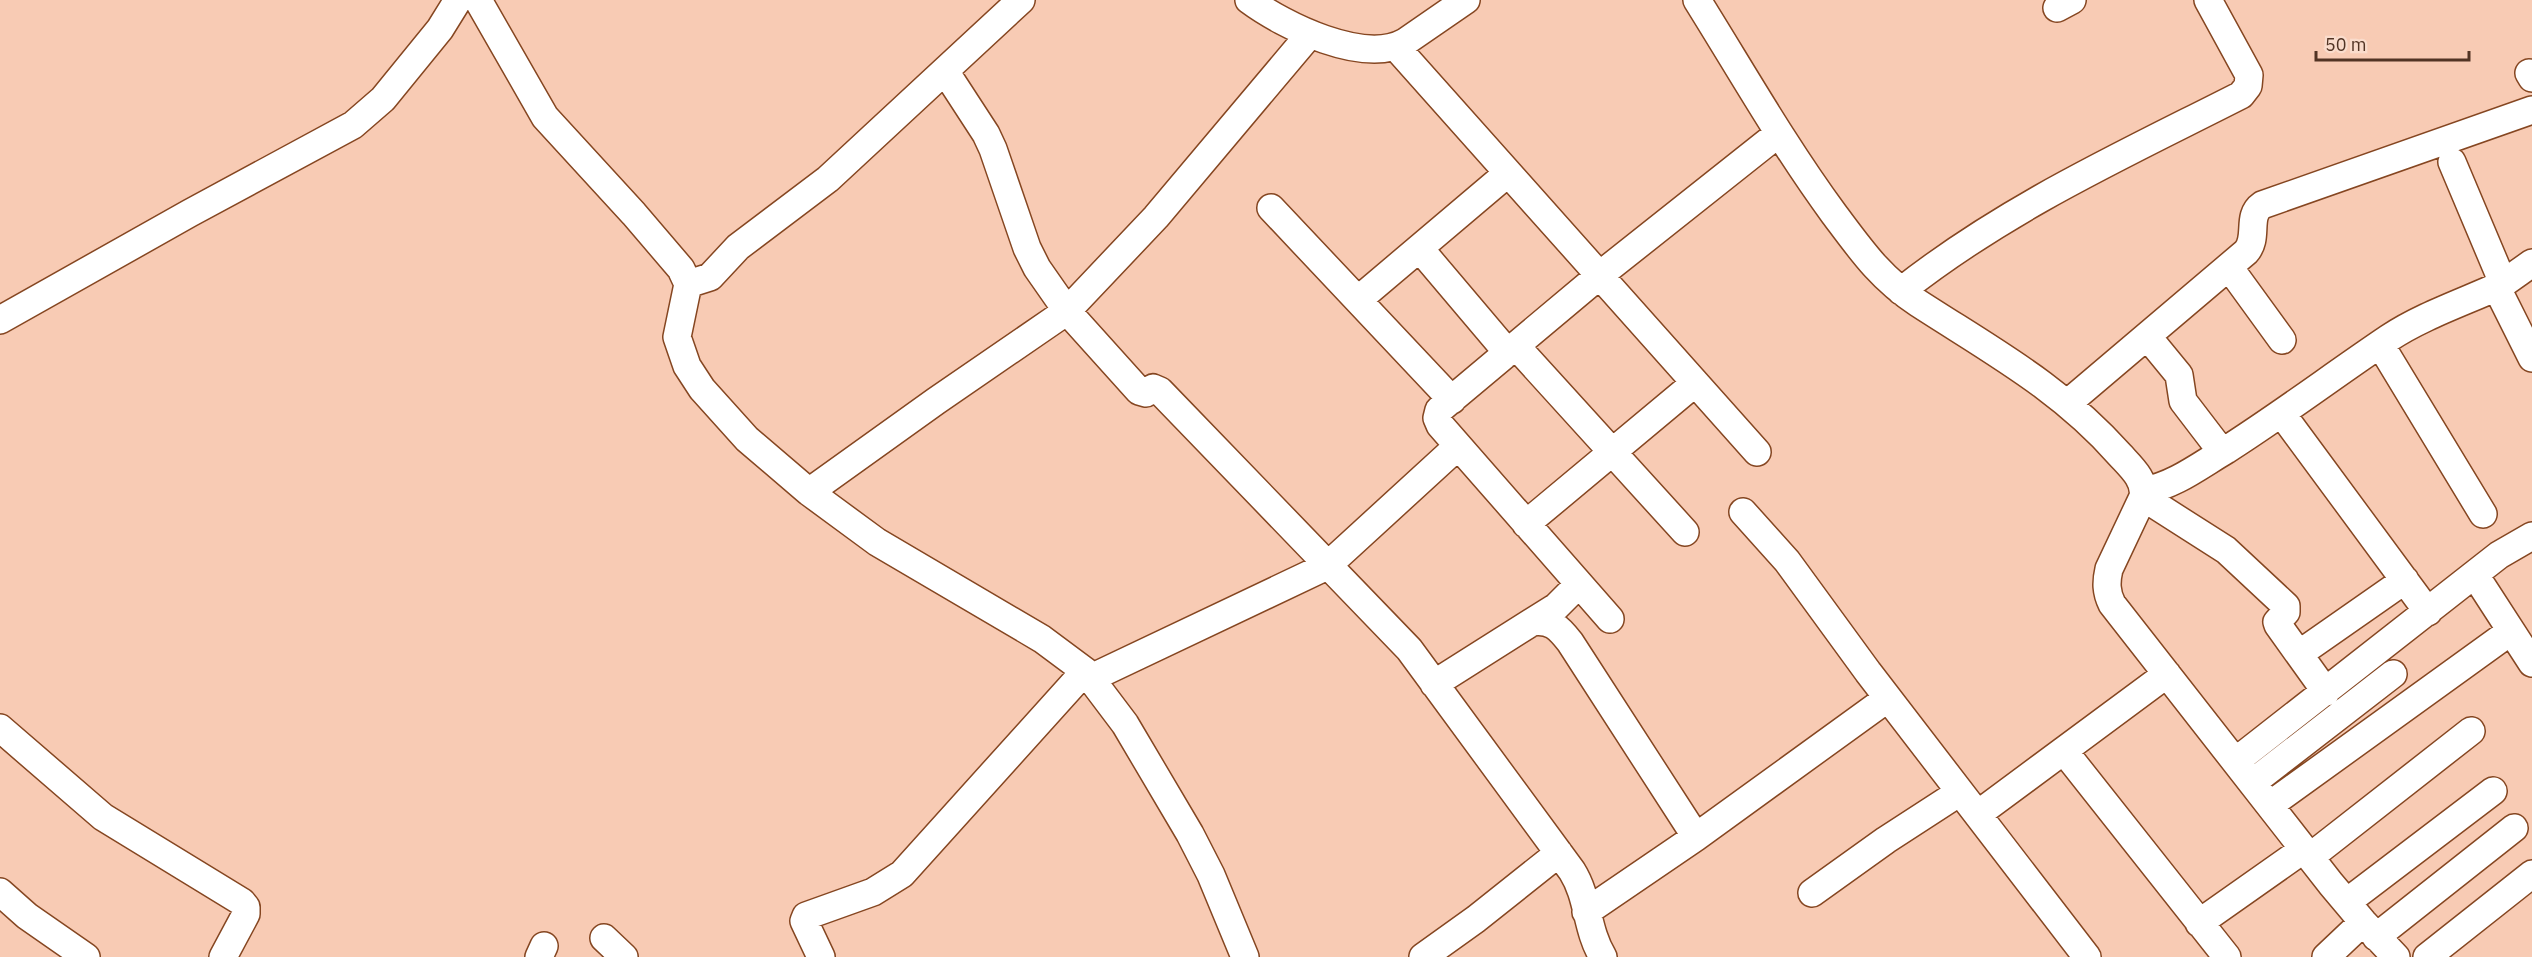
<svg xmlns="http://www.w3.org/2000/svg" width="2532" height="957" font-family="'IBM Plex Sans',sans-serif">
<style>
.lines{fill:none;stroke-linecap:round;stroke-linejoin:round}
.minor-casing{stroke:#854621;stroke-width:30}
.minor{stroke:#fff;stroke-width:27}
</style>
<rect width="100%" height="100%" fill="#f8cbb4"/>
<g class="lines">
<g class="minor-casing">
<path id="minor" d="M478 0 545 117 634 214 681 269 688 284 677 337 687 366 702 389 747 439 809 492 877 542 1042 639 1085 671 1125 724 1190 834 1211 875 1245 957
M1249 0C1284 26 1364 65 1405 42L1466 0
M1697 0C1742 72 1784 146 1834 214 1861 250 1880 278 1918 303 1992 351 2061 388 2120 455 2131 467 2146 480 2143 497L2109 569C2106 582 2106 592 2112 604L2331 884 2363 922 2396 957
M2057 8 2072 0
M1396 47 1757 452
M945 71 986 134 993 149 1027 248 1037 268 1067 311 1139 391 1146 393 1153 388 1160 391 1409 649 1572 871C1589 898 1586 929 1603 957
M2529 73 2532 78
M1271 208 1452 400
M1420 249 1508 353
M2532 263 2501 285 2498 290 2532 358
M2229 267 2282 340
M688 284 710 277 738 247 828 179 1021 0
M1901 291C2006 208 2123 155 2241 95L2248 86 2249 75 2208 0
M1358 300 1508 173
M0 320 190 213 353 125 383 99 440 29 458 0
M2147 336 2179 375 2183 401 2222 452
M2380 344 2483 514
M1516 346 1685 532
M2068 403 2246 252C2259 238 2246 216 2262 205L2532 110
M2282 414 2428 612
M2144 491C2175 485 2199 466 2226 450 2281 415 2334 375 2389 338 2422 316 2464 302 2501 285L2503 283 2452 162
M809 492 936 401 1067 311 1156 217 1310 34
M2143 497 2226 550 2286 606V612L2277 622 2278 625 2326 692
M1743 512 1787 561 1868 672 2087 957
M1526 524 1695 383
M2475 575 2532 663
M1610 619 1440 425 1437 418 1439 410 1600 275 1779 133
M1532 622 1556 607 1579 584
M2299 654 2405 580
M1091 678 1327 566 1458 446
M1434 684 1532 622C1551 619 1559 628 1570 642L1696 837
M0 728 103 817 242 902 246 907V914L223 957
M2064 751 2227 957
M2236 761 2499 555 2532 536
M2252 783 2393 674
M2270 805 2511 631
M1978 814 2167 674
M2310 857 2471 731
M0 892 27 916 86 957
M1812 893 1886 840 1960 792
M2347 902 2493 791
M1586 912 1696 837 1888 698
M2199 923 2304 849
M2376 937 2514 828
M604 938 624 957
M539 957 544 946
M821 957 804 921 806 916 873 892 902 874 1085 671
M1423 957 1476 919 1559 853
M2326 957 2363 922
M2427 957 2532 874"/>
</g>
<use href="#minor" class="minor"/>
</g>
<path d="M2316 51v9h153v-9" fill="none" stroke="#523424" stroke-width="3"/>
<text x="2325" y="51" font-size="18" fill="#523424" stroke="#fadccc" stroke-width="4.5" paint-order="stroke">50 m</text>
</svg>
